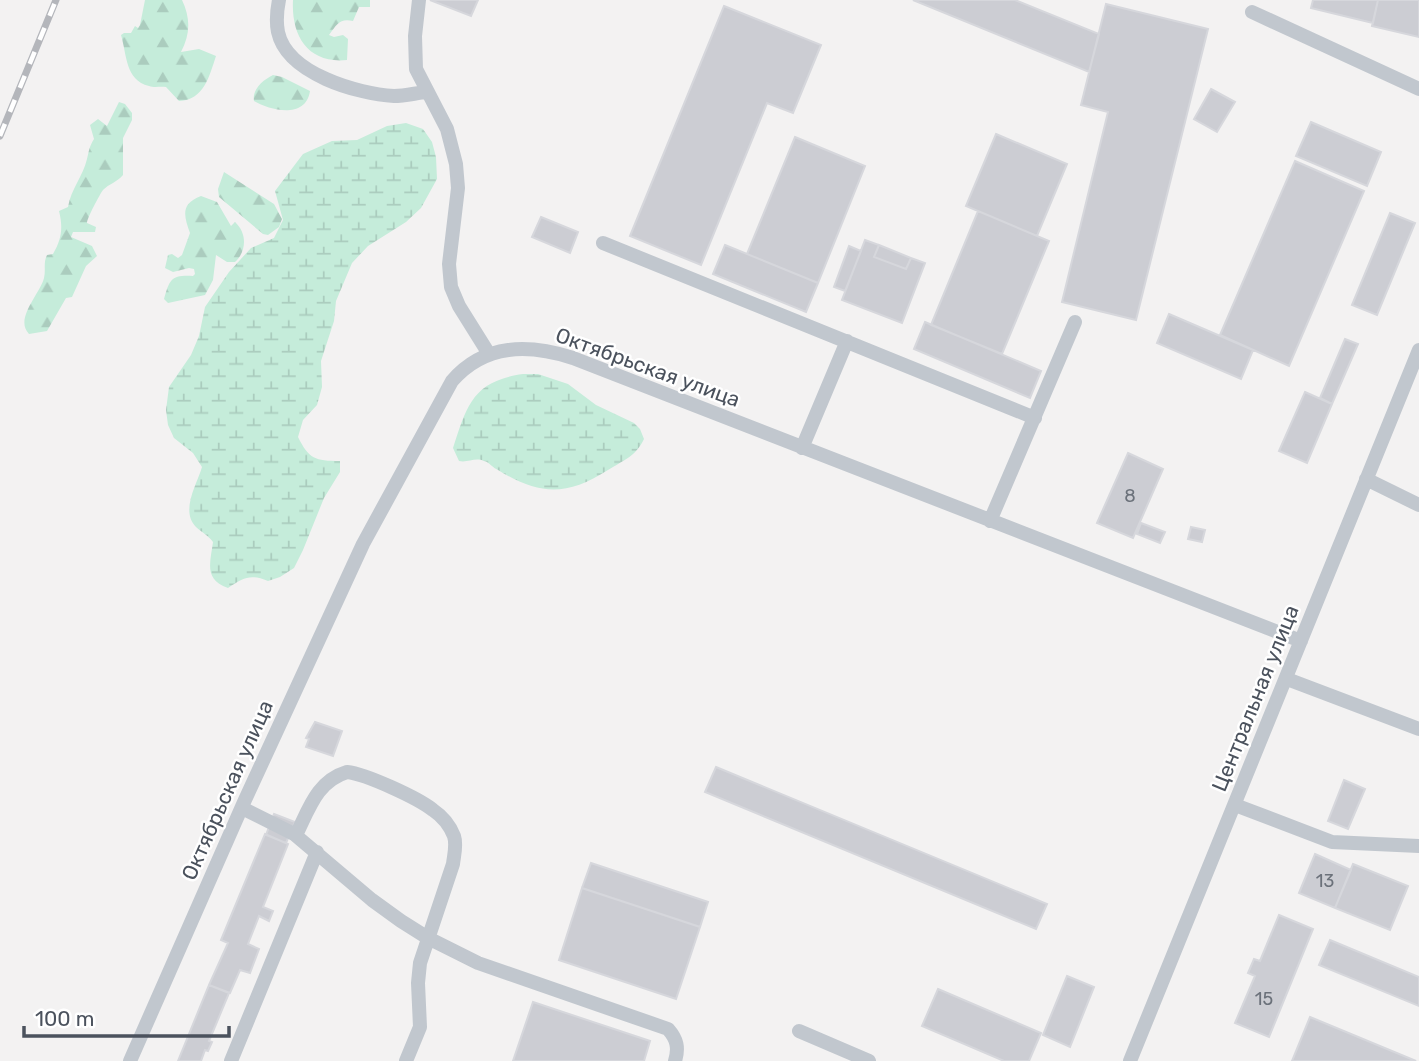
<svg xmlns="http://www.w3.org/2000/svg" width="1419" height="1061" font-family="Rubik,sans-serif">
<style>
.forest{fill:url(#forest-firs)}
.wetland{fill:url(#wetland-marsh)}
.building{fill:#cccdd3;stroke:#d6d7dc;stroke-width:2}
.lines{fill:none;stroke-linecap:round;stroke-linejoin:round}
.minor{stroke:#c1c7ce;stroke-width:14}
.rail-casing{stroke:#b4b6bb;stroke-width:7}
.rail{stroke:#fff;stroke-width:4.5;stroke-dasharray:13;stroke-linecap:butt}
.labels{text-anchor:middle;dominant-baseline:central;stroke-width:5;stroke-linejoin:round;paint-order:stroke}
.number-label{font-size:18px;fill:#6b717a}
.street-label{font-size:21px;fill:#4b525d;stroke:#fff}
</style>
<defs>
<pattern id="forest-firs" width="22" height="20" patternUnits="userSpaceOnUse" patternTransform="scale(1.75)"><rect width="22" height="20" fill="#c5ecda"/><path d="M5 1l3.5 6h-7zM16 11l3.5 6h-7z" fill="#abccbe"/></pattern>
<pattern id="wetland-marsh" width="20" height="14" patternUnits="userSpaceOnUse" patternTransform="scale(1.75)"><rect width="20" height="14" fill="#c5ecda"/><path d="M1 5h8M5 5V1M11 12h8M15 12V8" fill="none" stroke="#abccbe"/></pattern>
</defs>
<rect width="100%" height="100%" fill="#f3f2f2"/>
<path class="forest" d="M145 0H182C191 19 190 35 181 52L199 49 216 56C209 77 204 100 179 101L166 87C160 86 155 88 149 86 125 80 127 55 121 35L124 33H131L135 26 138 28 140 25Z
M293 0H370V7H359L353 21C340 18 337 24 329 35L334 37 343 35 348 39 347 60C308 64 291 36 293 0Z
M273 75 282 77 310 91C306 119 271 111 254 101 252 89 263 80 273 75Z
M119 102 125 104 132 113V120L123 138V175C117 182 109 184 103 190 100 194 87 218 87 223L96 227 95 232H73L71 237 92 246 97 256 86 266 72 297 66 298 47 331 29 334C14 319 40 294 44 278 46 270 43 263 47 255L53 254C62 239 63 227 59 211L68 207C71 189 83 176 87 159 89 151 89 147 94 139L90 125 98 119 107 126Z
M224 172 274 204 282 219 279 227 268 235 263 234 219 197 218 189Z
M201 196 217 202 231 226 235 222C247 233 247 251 235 262H227L216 255 213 280 205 295 168 303 164 299C170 279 171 275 193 276L195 274 194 269 189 268 173 272 165 268 168 255 172 254 178 258 182 255 190 233C184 216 180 204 201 196Z"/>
<path class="wetland" d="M406 123 423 129 432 142 436 157 437 179 421 208 406 222 368 246 352 263 336 301 334 321 321 361 322 387 317 405 303 420 298 437C309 459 315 461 340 461V472L324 498 303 550 294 568 280 577 268 581C251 574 244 577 228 588 204 579 210 564 213 542 208 535 201 532 196 527 180 511 197 484 202 467L193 453 174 438 168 425 166 410 169 387 191 355 199 336 205 307 229 272 251 248 274 238 283 220 275 191 303 154 332 141 357 140 387 126Z
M523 374H538L568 384 596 405 634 423 640 429 644 439C636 456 624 460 608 470 567 496 540 496 498 470 493 468 489 462 484 461 475 457 468 463 459 461L453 448C467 405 473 381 523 374Z"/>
<path class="building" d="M430 0H478L471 16Z
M913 0H1015L1099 34 1089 72Z
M1313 0H1378L1373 23 1311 8Z
M1378 0H1419V37L1372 26Z
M1106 4 1208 29 1136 320 1062 302 1108 112 1081 105Z
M724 6 821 45 793 113 767 103 701 265 630 236Z
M1211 89 1235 102 1217 132 1194 119Z
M1311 122 1381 152 1367 186 1296 156Z
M996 134 1067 164 1037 236 966 206Z
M795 137 865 166 818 283 747 254Z
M1295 161 1364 191 1289 366 1220 335Z
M978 211 1049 241 1002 354 931 325Z
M1390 213 1415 223 1377 315 1352 305Z
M541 217 578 232 570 253 532 237Z
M865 240 879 245 874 257 906 269 911 258 925 263 902 323 842 300Z
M725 245 818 283 806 312 713 274Z
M879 245 911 258 906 269 874 257Z
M849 246 861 251 845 291 834 287Z
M1169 314 1253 350 1241 379 1157 343Z
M925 322 1041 371 1030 398 914 349Z
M1345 339 1358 344 1332 404 1320 398Z
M1305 392 1332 404 1307 463 1279 451Z
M1128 453 1163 469 1133 538 1097 523Z
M1141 523 1165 532 1160 543 1137 534Z
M1191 527 1205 530 1202 542 1188 539Z
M315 722 342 731 333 756 306 747 309 739 306 738Z
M716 767 1047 904 1036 929 705 792Z
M1344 780 1365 789 1348 829 1328 821Z
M274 814 295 822 286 843 266 835Z
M265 834 288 844 263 907 273 911 269 921 259 916 248 944 259 949 250 973 240 970 230 993 209 985 228 943 221 940Z
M1315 854 1351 870 1335 908 1299 893Z
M591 863 708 902 700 927 582 888Z
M1353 864 1408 886 1390 930 1335 908Z
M582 888 700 927 676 999 559 960Z
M1279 915 1313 929 1269 1037 1235 1023 1255 976 1248 973 1254 959 1260 961Z
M1330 940 1419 977V1006L1319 965Z
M1067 976 1094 987 1070 1047 1043 1035Z
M209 985 229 993 209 1041 212 1042 208 1051 205 1050 201 1061H178Z
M938 989 1041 1033 1029 1061H1004L922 1026Z
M533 1002 650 1041 644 1061H513Z
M1310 1017 1416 1061H1292Z"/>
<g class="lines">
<path class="minor" d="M279 0C277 10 276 22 278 32 287 74 358 94 394 96 405 96 416 93 426 92
M419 0 415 36 416 69 447 129 456 164 458 188 449 264 451 287 459 306 489 354
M1252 12 1419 89
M603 243 1035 418
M802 448 847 341
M1366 479 1419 505
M990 521 1075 322
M1287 679 1419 729
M1235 805 1332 842 1419 846
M242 808 294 834 372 900 401 921 428 938 478 963 668 1029C677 1039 679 1048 675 1061
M296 835C309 809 317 781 347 772 366 774 418 798 433 810 442 816 450 826 454 836 457 845 454 855 453 864L420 963 418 983 420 1027 406 1061
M799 1031 869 1061
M130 1061 244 802 363 544 452 381C485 343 529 344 573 358L1301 641
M231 1061 317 852
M1130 1061 1419 350"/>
<g class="rail-casing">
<path id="rail" d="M0 136 56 0"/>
</g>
<use href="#rail" class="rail"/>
</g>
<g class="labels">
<g class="number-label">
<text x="1130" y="496">8</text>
<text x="1325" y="881">13</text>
<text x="1264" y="999">15</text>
</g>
<g class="street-label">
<text transform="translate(648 367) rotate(20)">Октябрьская улица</text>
<text transform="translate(1255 698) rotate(-68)">Центральная улица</text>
<text transform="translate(227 790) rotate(-66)">Октябрьская улица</text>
</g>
</g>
<path d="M24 1026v10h205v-10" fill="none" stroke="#4b525d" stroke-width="3.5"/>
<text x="35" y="1026" font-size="21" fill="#4b525d" stroke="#ffffff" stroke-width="5" paint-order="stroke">100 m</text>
</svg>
